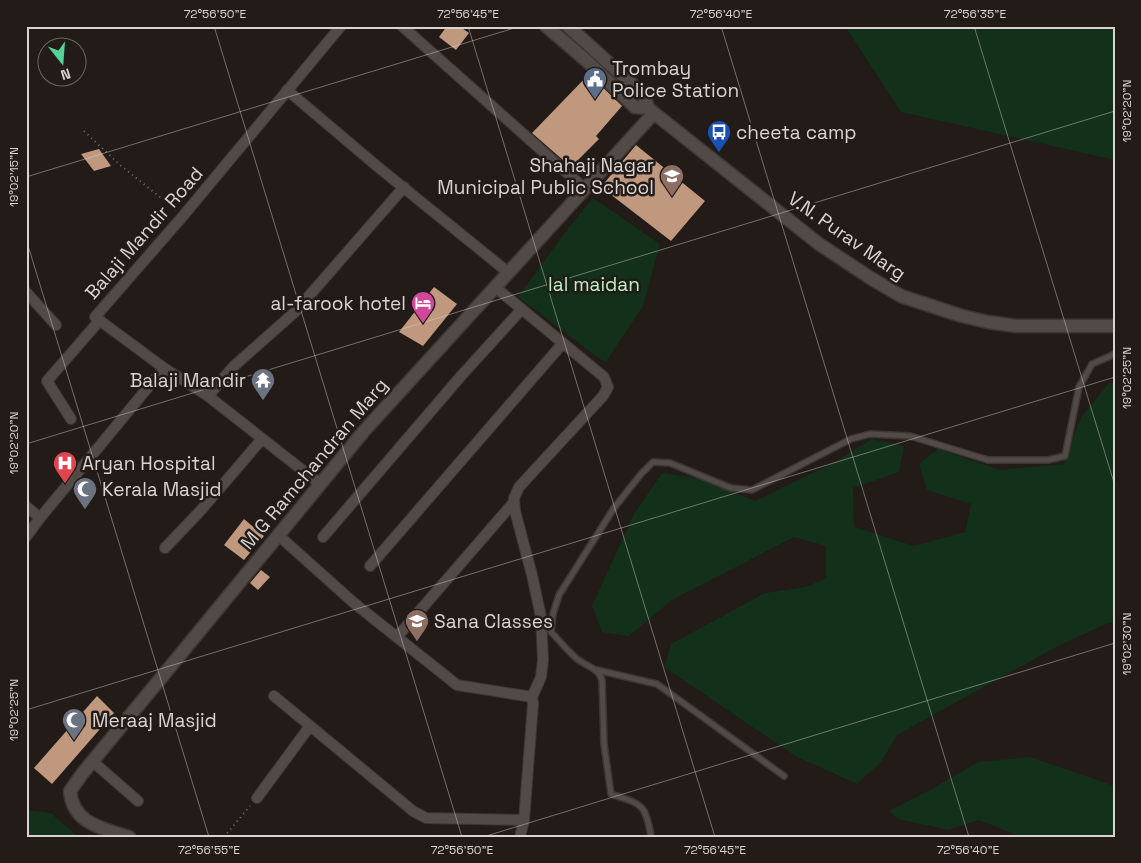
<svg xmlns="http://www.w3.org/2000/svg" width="1141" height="863" font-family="'Space Grotesk',sans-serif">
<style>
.green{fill:#12301a}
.building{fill:#bf987e}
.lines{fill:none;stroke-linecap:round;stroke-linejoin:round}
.service-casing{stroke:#3c3735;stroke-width:8}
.minor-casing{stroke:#3c3735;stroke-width:12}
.tertiary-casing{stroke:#3c3735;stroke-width:15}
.path{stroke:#746e6b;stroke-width:2;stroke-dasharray:1 4;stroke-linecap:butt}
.service{stroke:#514a46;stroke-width:5}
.minor{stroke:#514a46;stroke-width:10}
.tertiary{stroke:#514a46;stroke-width:12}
.ticks{fill:none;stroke:#d9d4d2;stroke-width:1;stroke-opacity:0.45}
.labels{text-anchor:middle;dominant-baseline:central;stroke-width:5;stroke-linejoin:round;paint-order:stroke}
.poi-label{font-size:19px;fill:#d9d4d2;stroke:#221b18;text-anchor:start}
.street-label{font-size:19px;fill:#d9d4d2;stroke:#221b18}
.park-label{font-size:19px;fill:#b8f4c4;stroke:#221b18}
.neatline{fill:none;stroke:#d9d4d2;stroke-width:2}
.ticks-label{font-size:12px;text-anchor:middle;fill:#d9d4d2}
</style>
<rect width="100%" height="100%" fill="#221b18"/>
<path class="green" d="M845 26H1115V160L901 112Z
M593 198 660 244 643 306 605 363 518 297 566 231Z
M1109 383H1115V623H1108L1058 646 897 735 881 762 857 784 797 757 664 667 671 644 765 593 806 587 826 578V546L794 537 672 600 629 636 602 632 592 606 634 514 662 473 701 479 755 501 833 463 872 439 904 446 899 472 853 488 854 527 914 546 965 532 971 504 927 490 919 464 938 449 1000 470 1064 464 1081 417Z
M1030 757 1115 786V837H1021L979 820 948 830 898 819 889 811 932 789 978 762Z
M26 810 51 813 78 837H26Z"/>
<path class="building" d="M447 26H459L469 33 456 50 439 37Z
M589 74 622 106 596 136 599 139 571 167 532 133Z
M636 145 705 201 671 241 601 187Z
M99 149 111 166 94 171 81 154Z
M434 287 457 304 423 346 399 332Z
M244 519 264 536 244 560 224 545Z
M261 570 270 577 258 590 250 583Z
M97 696 114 713 52 784 34 768Z"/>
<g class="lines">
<g class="service-casing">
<path id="service" d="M597 670 657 684 784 776
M651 837C646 803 641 804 611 794L604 744 602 680C598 667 585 666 576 658 567 650 559 640 551 632L553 614 559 595 614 508 641 474 653 462 670 463 731 488 752 490 851 439 870 434 910 436 988 460H1048L1065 456 1079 387 1092 364 1115 354"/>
</g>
<g class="minor-casing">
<path id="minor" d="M402 26 584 188
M287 90 378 167 509 273
M495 287 604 377 608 387 603 396 519 487 514 498 515 511 532 575 541 617 543 660 541 677 532 697 533 704 524 820 520 837
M26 292 56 325
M208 396 234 366 295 312 404 187
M71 419 47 381 100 320
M320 484 208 396 164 368 95 317 183 216 341 26
M26 506 40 518 164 368
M278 535 354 603 457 685 532 697
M26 537 40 518
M323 537 461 376 522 309
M165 548 202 509 262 439
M370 566 563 343
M397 637 514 502
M274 696 413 811 426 818 524 820
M92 761 138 801
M257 798 310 726"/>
</g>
<g class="tertiary-casing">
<path id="tertiary" d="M546 26 588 62 635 107 648 108
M568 26 644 95 648 108 654 113 819 244 872 279 901 296 962 316 988 322 1016 326H1115
M129 837C102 828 73 824 70 791L82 774 364 431 654 113"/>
</g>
<path class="path" d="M84 131 120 165 176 210
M224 837 250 806"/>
<use href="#service" class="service"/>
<use href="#minor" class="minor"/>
<use href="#tertiary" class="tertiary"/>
</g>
<path class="ticks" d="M214 26 462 837M468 26 715 837M721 26 969 837M974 26 1115 486M26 177 521 26M26 239 209 837M26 444 1115 111M26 710 1115 377M483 837 1115 643"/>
<defs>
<g id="civic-pin" transform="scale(1.25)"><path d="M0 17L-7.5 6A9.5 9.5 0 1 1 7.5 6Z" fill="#5c6f8a" stroke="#221b18"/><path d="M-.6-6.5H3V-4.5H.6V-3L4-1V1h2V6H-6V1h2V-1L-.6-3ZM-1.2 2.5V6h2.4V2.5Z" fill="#fff"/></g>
<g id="bus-pin" transform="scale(1.25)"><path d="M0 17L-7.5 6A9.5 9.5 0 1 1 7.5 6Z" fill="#1a4fb4" stroke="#221b18"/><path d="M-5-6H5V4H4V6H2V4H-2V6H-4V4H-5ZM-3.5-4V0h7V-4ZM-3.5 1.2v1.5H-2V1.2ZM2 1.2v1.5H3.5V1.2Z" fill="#fff"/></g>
<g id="school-pin" transform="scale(1.25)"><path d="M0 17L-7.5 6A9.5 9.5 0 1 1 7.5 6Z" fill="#8d6e63" stroke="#221b18"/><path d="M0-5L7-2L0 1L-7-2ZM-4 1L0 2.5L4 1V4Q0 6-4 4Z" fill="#fff"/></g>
<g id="hotel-pin" transform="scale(1.25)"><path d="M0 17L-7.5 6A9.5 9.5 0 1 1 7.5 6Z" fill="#d1479c" stroke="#221b18"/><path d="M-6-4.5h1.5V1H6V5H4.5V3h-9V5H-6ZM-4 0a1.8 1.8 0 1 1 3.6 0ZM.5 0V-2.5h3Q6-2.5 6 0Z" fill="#fff"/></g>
<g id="temple-pin" transform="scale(1.25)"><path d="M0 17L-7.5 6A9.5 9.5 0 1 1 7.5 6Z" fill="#6b7280" stroke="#221b18"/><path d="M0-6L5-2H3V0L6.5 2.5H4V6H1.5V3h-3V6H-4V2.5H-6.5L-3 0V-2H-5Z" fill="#fff"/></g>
<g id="hospital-pin" transform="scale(1.25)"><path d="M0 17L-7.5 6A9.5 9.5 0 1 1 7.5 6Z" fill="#e0444e" stroke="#221b18"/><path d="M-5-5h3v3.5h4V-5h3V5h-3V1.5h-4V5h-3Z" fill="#fff"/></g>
<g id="mosque-pin" transform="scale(1.25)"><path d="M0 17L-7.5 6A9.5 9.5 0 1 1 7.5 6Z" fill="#6b7280" stroke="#221b18"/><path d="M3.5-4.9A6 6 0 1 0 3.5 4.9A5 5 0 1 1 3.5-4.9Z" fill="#fff"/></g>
</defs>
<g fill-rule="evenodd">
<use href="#civic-pin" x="595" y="79"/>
<use href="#bus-pin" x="719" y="132"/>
<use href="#school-pin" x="672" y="176"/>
<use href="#hotel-pin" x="423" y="303"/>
<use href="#temple-pin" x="263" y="380"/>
<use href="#hospital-pin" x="65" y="463"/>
<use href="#mosque-pin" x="85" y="489"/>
<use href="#school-pin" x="417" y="621"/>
<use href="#mosque-pin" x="74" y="720"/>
</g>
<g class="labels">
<g class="poi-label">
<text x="612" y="68">Trombay<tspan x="612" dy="22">Police Station</tspan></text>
<text x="736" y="132">cheeta camp</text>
<text x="654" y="165" text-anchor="end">Shahaji Nagar<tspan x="654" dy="22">Municipal Public School</tspan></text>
<text x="406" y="303" text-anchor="end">al-farook hotel</text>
<text x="246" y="380" text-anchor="end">Balaji Mandir</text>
<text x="82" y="463">Aryan Hospital</text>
<text x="102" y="489">Kerala Masjid</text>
<text x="434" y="621">Sana Classes</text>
<text x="92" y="720">Meraaj Masjid</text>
</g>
<g class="street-label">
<text transform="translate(144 233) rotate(-49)">Balaji Mandir Road</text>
<text transform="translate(847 236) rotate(35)">V.N. Purav Marg</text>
<text transform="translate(314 464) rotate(-50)">M G Ramchandran Marg</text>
</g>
<g class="park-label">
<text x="594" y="284">lal maidan</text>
</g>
</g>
<rect width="1141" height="863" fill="none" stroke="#221b18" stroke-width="55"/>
<g transform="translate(62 62) rotate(163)"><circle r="24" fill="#221b18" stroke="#6b6562"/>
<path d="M0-4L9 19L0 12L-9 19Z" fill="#53d396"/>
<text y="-8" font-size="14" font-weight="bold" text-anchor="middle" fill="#d9d4d2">N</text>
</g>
<rect x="28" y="28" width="1086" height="808" class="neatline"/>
<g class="ticks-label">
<text x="215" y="18">72°56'50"E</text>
<text x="468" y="18">72°56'45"E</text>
<text x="721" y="18">72°56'40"E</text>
<text x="975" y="18">72°56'35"E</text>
<text transform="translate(1127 111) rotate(-90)" y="4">19°02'20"N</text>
<text transform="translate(14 177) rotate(-90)" y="4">19°02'15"N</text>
<text transform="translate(1127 378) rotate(-90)" y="4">19°02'25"N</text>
<text transform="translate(14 443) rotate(-90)" y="4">19°02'20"N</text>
<text transform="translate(1127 644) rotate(-90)" y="4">19°02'30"N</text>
<text transform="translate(14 710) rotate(-90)" y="4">19°02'25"N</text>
<text x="209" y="854">72°56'55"E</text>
<text x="462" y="854">72°56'50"E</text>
<text x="715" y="854">72°56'45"E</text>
<text x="968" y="854">72°56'40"E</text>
</g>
</svg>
